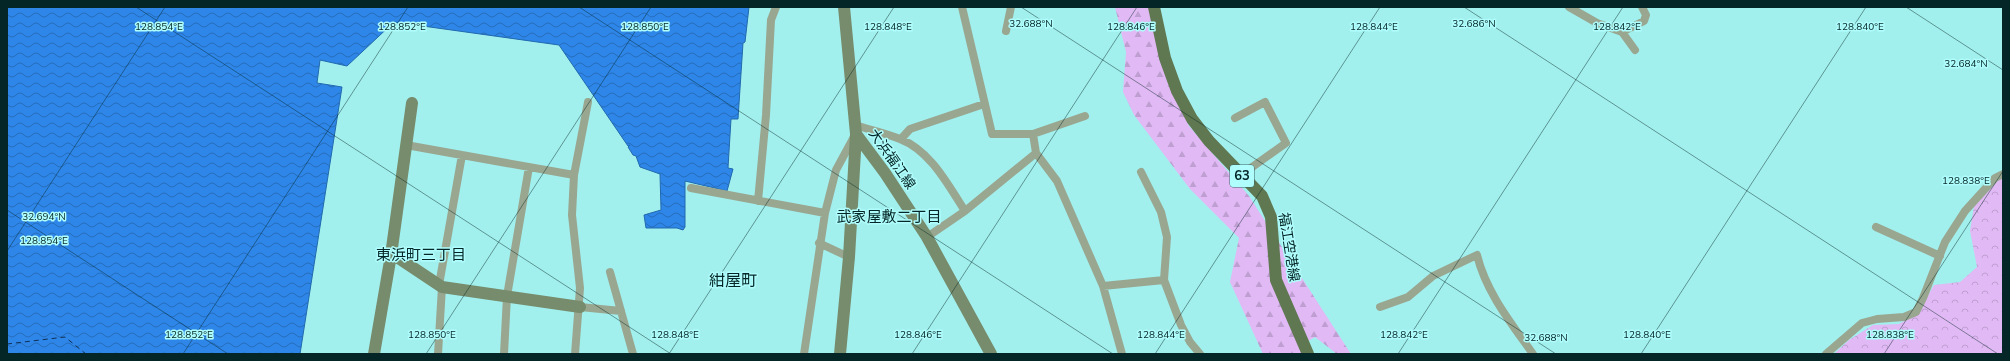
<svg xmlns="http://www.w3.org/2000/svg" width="2010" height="361" font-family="'Nunito Sans','Noto Sans JP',sans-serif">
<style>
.forest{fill:url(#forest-firs)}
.park{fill:url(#park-crowns)}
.water{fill:url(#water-waves);stroke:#2169ae}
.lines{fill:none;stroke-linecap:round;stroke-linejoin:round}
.ferry{stroke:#0e2f56;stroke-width:1;stroke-dasharray:5 4;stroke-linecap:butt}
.street{stroke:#99a791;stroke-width:8}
.secondary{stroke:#778c6c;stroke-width:12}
.primary{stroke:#5f7851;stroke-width:12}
.ticks{fill:none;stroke:#042626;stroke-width:1;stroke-opacity:0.45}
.labels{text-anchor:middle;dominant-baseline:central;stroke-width:3;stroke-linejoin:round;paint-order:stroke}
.shield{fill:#affdfc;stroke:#376666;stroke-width:1}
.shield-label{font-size:13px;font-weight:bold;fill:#042626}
.street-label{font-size:14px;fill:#042626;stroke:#affdfc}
.neighbourhood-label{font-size:15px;fill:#042626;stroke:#affdfc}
.quarter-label{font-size:16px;fill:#042626;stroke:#affdfc}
.ticks-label{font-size:10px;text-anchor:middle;fill:#042626;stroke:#affdfc;stroke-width:3;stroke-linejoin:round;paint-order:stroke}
</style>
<defs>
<pattern id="forest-firs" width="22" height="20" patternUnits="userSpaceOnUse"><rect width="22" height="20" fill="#e1b9f5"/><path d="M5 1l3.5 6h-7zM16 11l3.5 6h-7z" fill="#bf9fd2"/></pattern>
<pattern id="park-crowns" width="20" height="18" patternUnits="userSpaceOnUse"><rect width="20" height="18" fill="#e1b9f5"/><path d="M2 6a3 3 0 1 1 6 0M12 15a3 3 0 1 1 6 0" fill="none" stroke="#bf9fd2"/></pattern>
<pattern id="water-waves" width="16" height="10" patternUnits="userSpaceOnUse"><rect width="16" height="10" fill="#2e86e8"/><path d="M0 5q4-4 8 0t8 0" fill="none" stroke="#256dbc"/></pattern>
</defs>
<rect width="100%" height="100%" fill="#a2f0ee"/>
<path class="forest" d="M1115 7H1154L1165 70 1189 126 1249 196 1351 354H1337L1315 337 1300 346 1303 354H1263L1230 282 1239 238 1190 189 1134 115 1123 92 1126 52Z"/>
<path class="park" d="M2003 175V354H1834L1849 340 1873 325 1899 324 1918 313 1934 285 1960 282 1977 267 1970 231 1974 206Z"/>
<path class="water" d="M7 7H749L745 42 743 43 738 119H731L728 168 733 169 727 191 685 181V227L683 230 677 228H646L644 215 661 210 660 174 640 167 636 156 633 155 628 147 630 145 628 146 559 45 394 22 347 66 320 60 317 83 342 87 300 354H7Z"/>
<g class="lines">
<path class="ferry" d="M7 344 65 337 86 354"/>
<path class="street" d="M962 7 992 134H1033L1085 116
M1569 7 1597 23 1622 32 1635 50
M1006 31 1011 7
M1622 32 1644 21 1646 15 1642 7
M1235 118 1265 102 1286 143 1241 175
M855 125C870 130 885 133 900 139 931 151 948 185 965 211
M1033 134 1036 153 1057 181 1103 286 1122 354
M901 139 910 129 984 104
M406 145 574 175
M1141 172 1161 212 1167 237 1164 280 1181 325 1190 342 1200 354
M691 188 825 213
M758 201 766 115 771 20 776 7
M1876 227 1940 256
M927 237 965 211 1036 153
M819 243 849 257
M610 272 633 354
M439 285 462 155
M1103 286 1164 280
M580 307 621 311
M1380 307 1408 297 1433 276 1477 255C1486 292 1511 323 1533 354
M438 354 442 287
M504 354 507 296 529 167
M575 354 580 288 572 215 574 175 588 102
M804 354 825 213 836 170 855 135
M1826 354 1862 323 1877 319 1904 317 1916 312 1923 298 1945 242 1965 211 1995 178 2003 174"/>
<path class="secondary" d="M856 134 885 173 927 237 991 354
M391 255 400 259 442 287 580 307
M374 354 391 255 412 103
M840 354 849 257 856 134 844 7"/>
<path class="primary" d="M1154 7 1165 58 1177 91 1192 119 1209 141 1262 196 1271 217 1276 280 1308 354"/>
</g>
<path class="ticks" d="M136 7 671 354M579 7 1113 354M1021 7 1556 354M1464 7 1998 354M1906 7 2003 70M7 210 228 354M7 251 165 7M183 354 408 7M426 354 651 7M669 354 894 7M912 354 1137 7M1155 354 1380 7M1398 354 1623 7M1641 354 1866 7M1884 354 2003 171"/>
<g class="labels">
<rect class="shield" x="1230" y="165" width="24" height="22" rx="3"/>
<g class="shield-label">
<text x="1242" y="176">63</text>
</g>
<g class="street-label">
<text transform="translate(892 159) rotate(55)">大浜福江線</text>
<text transform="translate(1289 247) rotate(81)">福江空港線</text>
</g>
<g class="neighbourhood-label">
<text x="889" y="217">武家屋敷二丁目</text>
<text x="421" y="255">東浜町三丁目</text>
</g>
<g class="quarter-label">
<text x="733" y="281">紺屋町</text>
</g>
</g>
<g class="ticks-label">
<text x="1031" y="27">32.688°N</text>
<text x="1474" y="27">32.686°N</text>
<text x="159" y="30">128.854°E</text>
<text x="402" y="30">128.852°E</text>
<text x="645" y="30">128.850°E</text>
<text x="888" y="30">128.848°E</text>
<text x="1131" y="30">128.846°E</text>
<text x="1374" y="30">128.844°E</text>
<text x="1617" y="30">128.842°E</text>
<text x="1860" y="30">128.840°E</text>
<text x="1966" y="67">32.684°N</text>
<text x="1966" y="184">128.838°E</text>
<text x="44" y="220">32.694°N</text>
<text x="44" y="244">128.854°E</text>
<text x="189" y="338">128.852°E</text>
<text x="432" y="338">128.850°E</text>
<text x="675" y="338">128.848°E</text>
<text x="918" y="338">128.846°E</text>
<text x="1161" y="338">128.844°E</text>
<text x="1404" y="338">128.842°E</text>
<text x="1647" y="338">128.840°E</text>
<text x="1890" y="338">128.838°E</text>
<text x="1546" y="341">32.688°N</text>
</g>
<rect width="2010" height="361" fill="none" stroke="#042626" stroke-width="16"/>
</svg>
